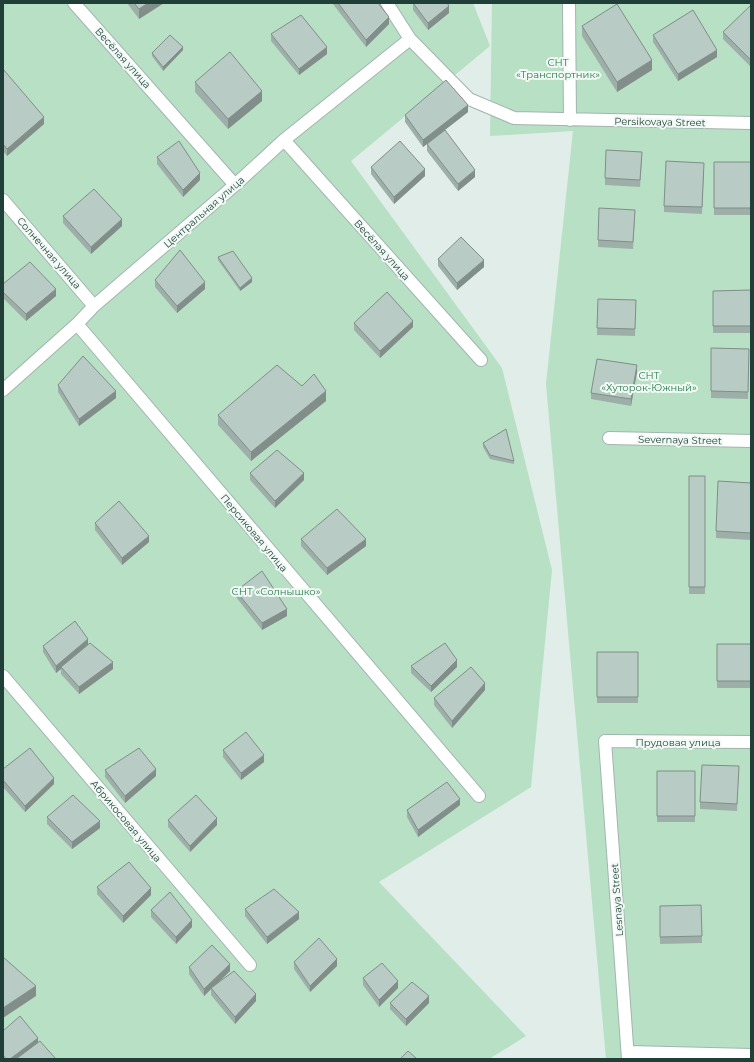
<svg xmlns="http://www.w3.org/2000/svg" width="754" height="1062" font-family="Montserrat,sans-serif">
<style>
.green{fill:#b7e0c4}
.lines{fill:none;stroke-linecap:round;stroke-linejoin:round}
.minor-casing{stroke:#a2b5b0;stroke-width:14}
.minor{stroke:#fff;stroke-width:12}
.wall{fill:#9eafa9}
.shaded-wall{fill:#818e89}
.building{fill:#b8cbc4;stroke:#818e89}
.labels{text-anchor:middle;dominant-baseline:central;stroke-width:4;stroke-linejoin:round;paint-order:stroke}
.street-label{font-size:10px;fill:#1f3f38;stroke:#f1f9f5}
.park-label{font-size:10px;fill:#257a49;stroke:#f1f9f5}
</style>
<rect width="100%" height="100%" fill="#e0ede8"/>
<path class="green" d="M3 3H473L490 46 351 161 502 368 552 570 531 787 379 882 526 1036 489 1059H3Z
M492 3H751V1059H606L546 384 573 131 490 136Z"/>
<g class="lines">
<g class="minor-casing">
<path id="minor" d="M74 3 235 185
M387 3 410 39 469 99 514 118 751 123
M569 3 570 120
M284 140 481 360
M3 200 94 306
M77 324 479 796
M3 390 77 324 94 306 235 185 284 140 410 39
M609 438 751 441
M3 676 250 965
M628 1052 751 1055
M628 1059 605 741 751 742"/>
</g>
<use href="#minor" class="minor"/>
</g>
<path class="wall" d="M127 3H164L139 19Z
M333 3H378L389 24 366 47 333 4Z
M413 3 449 13 428 30 413 10Z
M751 6V67L723 39V32Z
M582 26 652 70 617 92 582 36Z
M271 34 327 54 299 75 271 41Z
M653 35 717 57 678 81 653 42Z
M183 50 163 71 152 56V53Z
M3 69 44 124 7 156 3 151Z
M195 82 262 101 228 129 195 92Z
M468 112 429 142 475 177 458 191 427 151V144L423 147 405 122V115Z
M157 157 200 180 183 197 157 164Z
M642 159 640 187 605 185V178Z
M714 162H751V215H714Z
M371 167 425 176 394 204 371 174Z
M704 170 702 214 664 212V206Z
M63 216 122 226 91 254 63 223Z
M635 217 633 249 598 247V240Z
M218 257 252 282 240 291 218 260Z
M438 259 484 267 457 290 438 266Z
M155 280 205 289 177 313 155 287Z
M3 284 56 296 26 321 3 298Z
M751 290V333H713V291Z
M598 299 636 300 635 336 597 335Z
M354 323 413 327 380 358 354 330Z
M711 348 749 349 748 399 711 398Z
M637 372 631 406 591 399V393Z
M58 385 116 398 79 426 58 392Z
M302 386 326 401 251 461 218 425V415Z
M483 443 514 461V464L490 459 483 447Z
M250 473 304 480 275 508 250 480Z
M689 476H705V594H689Z
M751 483V540L716 538V531Z
M95 523 149 542 122 565 95 530Z
M301 539 366 546 327 575 301 546Z
M236 591 287 616 262 630 236 597Z
M717 644H751V688H717Z
M88 645 113 669 79 694 61 674V669L56 673 43 652V646Z
M597 652H638V703H597Z
M411 666 457 667 431 692 411 673Z
M485 690 452 728 434 705V698Z
M223 750 264 762 241 780 223 757Z
M739 766 737 811 700 809V802Z
M3 769 54 784 25 812 3 787Z
M105 770 156 776 125 803 105 777Z
M657 771H695V822H657Z
M460 805 418 837 407 817V810Z
M47 817 100 828 72 849 47 824Z
M168 820 217 825 190 852 168 827Z
M97 887 151 895 123 923 97 894Z
M660 906 702 936V943L660 944Z
M245 909 299 919 267 944 245 916Z
M151 910 192 927 176 944 151 917Z
M294 962 337 966 310 992 294 969Z
M189 967 230 971 218 982 256 1001 235 1024 211 995V989L204 996 189 974Z
M363 978 398 988 379 1007 363 985Z
M390 1003H429L406 1026 390 1009Z"/>
<path class="shaded-wall" d="M148 3H164L139 19V9Z
M449 6V13L428 30V23Z
M389 17V24L366 47V40Z
M183 47V50L163 71V67Z
M327 47V54L299 75V69Z
M717 50V57L678 81V74Z
M652 60V70L617 92V82Z
M262 91V101L228 129V119Z
M468 105V112L423 147V140Z
M44 117V124L7 156V149Z
M425 169V176L394 204V197Z
M475 170V177L458 191V184Z
M200 173V180L183 197V190Z
M122 219V226L91 254V247Z
M484 260V267L457 290V283Z
M252 278V282L240 291V288Z
M205 282V289L177 313V306Z
M56 289V296L26 321V314Z
M413 321V327L380 358V351Z
M637 365V372L631 406V399Z
M116 391V398L79 426V419Z
M326 391V401L251 461V452Z
M304 473V480L275 508V501Z
M149 536V542L122 565V558Z
M366 539V546L327 575V568Z
M287 609V616L262 630V623Z
M88 639V646L61 667V669L56 673V666Z
M457 660V667L431 692V686Z
M113 662V669L79 694V687Z
M485 683V690L452 728V721Z
M264 755V762L241 780V773Z
M156 769V776L125 803V796Z
M54 778V784L25 812V806Z
M460 799V805L418 837V830Z
M217 818V825L190 852V846Z
M100 821V828L72 849V842Z
M151 888V895L123 923V916Z
M299 912V919L267 944V937Z
M192 920V927L176 944V937Z
M337 959V966L310 992V986Z
M230 964V971L212 989 211 988V989L204 996V989Z
M398 981V988L379 1007V1000Z
M36 986V996L3 1018V1008Z
M256 994V1001L235 1024V1017Z
M429 996V1003L406 1026V1019Z
M38 1038V1045L19 1059H10Z"/>
<path class="building" d="M134 3H148L139 9Z
M338 3H378L389 17 366 40Z
M413 3H447L449 6 428 23Z
M617 4 652 60 617 82 582 26Z
M751 5V60L723 32Z
M693 10 717 50 678 74 653 35Z
M301 15 327 47 299 69 271 34Z
M170 35 183 47 163 67 152 53Z
M230 52 262 91 228 119 195 82Z
M3 69 44 117 7 149 3 144Z
M446 80 468 105 423 140 405 115Z
M445 130 475 170 458 184 427 144Z
M179 141 200 173 183 190 157 157Z
M400 141 425 169 394 197 371 167Z
M606 150 642 152 640 180 605 178Z
M666 161 704 163 702 207 664 206Z
M714 162H751V208H714Z
M94 189 122 219 91 247 63 216Z
M599 208 635 210 633 242 598 240Z
M461 237 484 260 457 283 438 259Z
M180 250 205 282 177 306 155 280Z
M233 251 252 278 240 288 218 257Z
M30 262 56 289 26 314 3 292V284Z
M751 290V326H713V291Z
M387 292 413 321 380 351 354 323Z
M598 299 636 300 635 329 597 328Z
M711 348 749 349 748 392 711 391Z
M83 356 116 391 79 419 58 385Z
M597 359 637 365 631 399 591 393Z
M277 365 302 386 314 374 326 391 251 452 218 415Z
M506 429 514 461 490 455 483 443Z
M277 450 304 473 275 501 250 473Z
M689 476H705V587H689Z
M718 481 751 483V533L716 531Z
M119 501 149 536 122 558 95 523Z
M337 509 366 539 327 568 301 539Z
M262 571 287 609 262 623 236 591Z
M75 621 88 639 56 666 43 646Z
M90 643 113 662 79 687 61 667Z
M445 643 457 660 431 686 411 666Z
M717 644H751V681H717Z
M597 652H638V697H597Z
M471 667 485 683 452 721 434 698Z
M246 732 264 755 241 773 223 750Z
M30 748 54 778 25 806 3 780V769Z
M139 748 156 769 125 796 105 770Z
M702 765 739 766 737 804 700 802Z
M657 771H695V816H657Z
M447 782 460 799 418 830 407 810Z
M73 795 100 821 72 842 47 817Z
M196 795 217 818 190 846 168 820Z
M129 862 151 888 123 916 97 887Z
M274 889 299 912 267 937 245 909Z
M170 892 192 920 176 937 151 910Z
M701 905 702 936 660 937V906Z
M319 938 337 959 310 986 294 962Z
M212 945 230 964 204 989 189 967Z
M3 957 36 986 3 1008Z
M382 963 398 981 379 1000 363 978Z
M234 971 256 994 235 1017 211 988Z
M412 982 429 996 406 1019 390 1003Z
M20 1016 38 1038 10 1059H6L3 1055V1031Z
M40 1041 56 1059H16Z
M408 1051 417 1059H400Z"/>
<g class="labels">
<g class="street-label">
<text transform="translate(123 58) rotate(48)">Весёлая улица</text>
<text transform="translate(660 122) rotate(1)">Persikovaya Street</text>
<text transform="translate(204 212) rotate(-41)">Центральная улица</text>
<text transform="translate(382 250) rotate(48)">Весёлая улица</text>
<text transform="translate(49 253) rotate(49)">Солнечная улица</text>
<text transform="translate(680 440) rotate(1)">Severnaya Street</text>
<text transform="translate(254 533) rotate(50)">Персиковая улица</text>
<text x="678" y="742">Прудовая улица</text>
<text transform="translate(126 821) rotate(50)">Абрикосовая улица</text>
<text transform="translate(617 900) rotate(-94)">Lesnaya Street</text>
</g>
<g class="park-label">
<text x="558" y="62">СНТ<tspan x="558" dy="12">«Транспортник»</tspan></text>
<text x="649" y="375">СНТ<tspan x="649" dy="12">«Хуторок-Южный»</tspan></text>
<text x="276" y="591">СНТ «Солнышко»</text>
</g>
</g>
<rect width="754" height="1062" fill="none" stroke="#1f3f38" stroke-width="8"/>
</svg>
